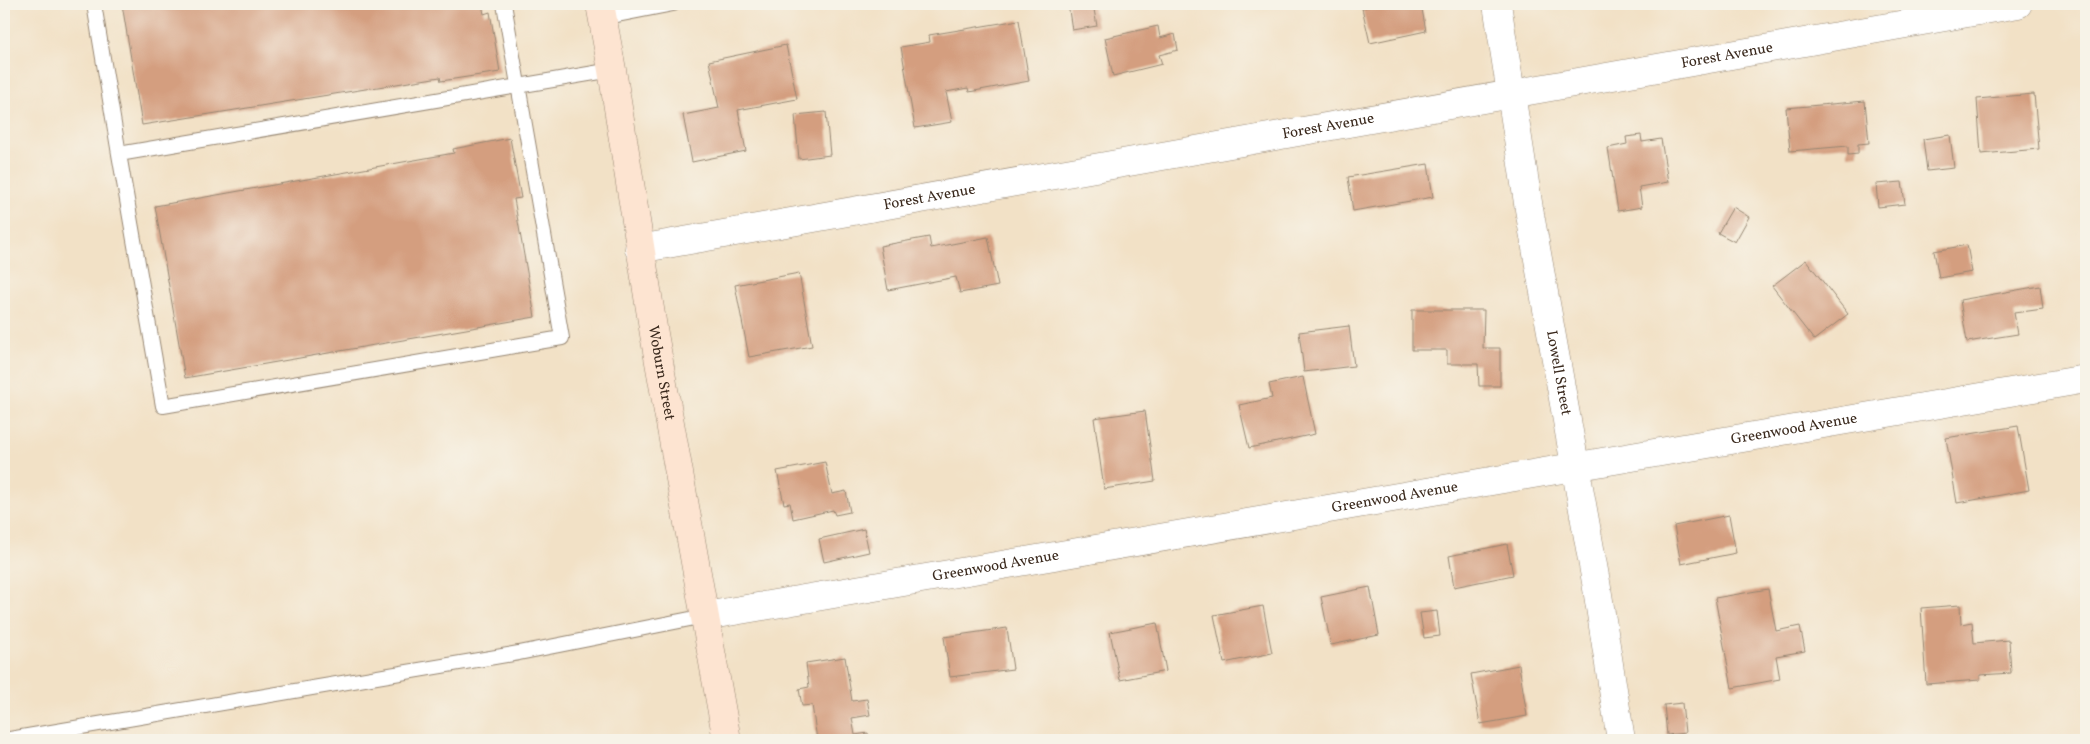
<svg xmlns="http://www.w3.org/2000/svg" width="2090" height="744" font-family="Vollkorn,serif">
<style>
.building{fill:#d49e7f}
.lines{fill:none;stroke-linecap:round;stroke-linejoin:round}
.service-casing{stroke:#968672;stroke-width:16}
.minor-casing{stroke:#968672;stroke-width:29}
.secondary-casing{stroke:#968672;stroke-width:29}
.service{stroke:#fff;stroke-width:14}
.minor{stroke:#fff;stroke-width:28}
.secondary{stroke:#fde4d1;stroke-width:28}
.labels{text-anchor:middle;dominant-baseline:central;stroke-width:4;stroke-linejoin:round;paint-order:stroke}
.street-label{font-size:15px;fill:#3b2a1e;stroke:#f7f3e8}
</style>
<rect width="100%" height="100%" fill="#f7f3e8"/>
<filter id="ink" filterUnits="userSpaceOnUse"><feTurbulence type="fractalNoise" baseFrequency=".02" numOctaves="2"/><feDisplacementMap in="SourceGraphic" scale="10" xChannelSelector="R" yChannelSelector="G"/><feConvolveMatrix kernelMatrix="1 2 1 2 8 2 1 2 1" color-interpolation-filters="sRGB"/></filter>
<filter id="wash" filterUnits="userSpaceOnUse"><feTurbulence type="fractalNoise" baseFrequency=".0096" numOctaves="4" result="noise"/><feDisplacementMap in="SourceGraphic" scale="20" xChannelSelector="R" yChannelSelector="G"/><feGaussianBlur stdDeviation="1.12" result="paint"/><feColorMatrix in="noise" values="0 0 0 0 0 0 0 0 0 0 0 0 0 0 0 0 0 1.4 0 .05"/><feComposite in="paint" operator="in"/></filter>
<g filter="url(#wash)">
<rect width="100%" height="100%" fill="#f2e1c6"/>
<g id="blocks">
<path class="building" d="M122 4H482L484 14 490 12 500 72 441 81 440 77 142 125Z
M1068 4H1093L1097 26 1072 30Z
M1380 4H1421L1426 31 1370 43 1362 8Z
M1019 20 1029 81 969 92 968 88 946 92 952 122 915 128 901 47 930 42 929 35Z
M1158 26 1160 38 1175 34 1178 50 1159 55 1162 64 1113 76 1105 38Z
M786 45 797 99 738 110 746 151 692 162 683 115 719 108 709 61Z
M2034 94 2039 149 1981 154 1977 99Z
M1865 101 1869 143 1858 144V154L1848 155V146L1790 151 1786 108Z
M826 112 830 155 799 159 795 115Z
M1641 135 1642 142 1661 139 1668 182 1639 187 1642 207 1618 211 1608 148 1627 144 1626 137Z
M1950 135 1954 168 1927 171 1923 139Z
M510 138 521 198 514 199 535 317 185 378 155 206 454 153 453 149Z
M1428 164 1433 197 1353 211 1348 177Z
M1902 182 1905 204 1878 207 1876 184Z
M1733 207 1749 217 1735 242 1718 233Z
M929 237 931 248 988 237 998 286 960 293 956 277 888 290 880 246Z
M1967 245 1972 272 1939 278 1934 251Z
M1806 260 1848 314 1814 340 1772 286Z
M799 273 812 346 749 357 735 285Z
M2040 286 2043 309 2014 313 2018 334 1967 342 1960 300Z
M1412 310H1484L1483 348H1500V386H1479L1478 364H1447V350H1412Z
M1349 326 1354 366 1304 372 1299 332Z
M1303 377 1315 434 1249 448 1239 405 1272 398 1269 384Z
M1145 411 1155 481 1104 489 1094 418Z
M2018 426 2029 490 1957 503 1946 438Z
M825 462 832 494 846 491 850 512 835 515 833 510 793 519 790 503 784 504 777 471Z
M1729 515 1736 553 1681 564 1674 526Z
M864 529 869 552 824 562 819 539Z
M1507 544 1513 575 1454 587 1449 556Z
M1370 587 1379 635 1331 645 1321 597Z
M1768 589 1776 631 1800 626 1805 651 1776 656 1780 679 1732 688 1715 598Z
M1960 605 1961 624 1972 622 1974 643 2009 640 2011 673 1980 675V680L1926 684 1921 608Z
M1263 606 1272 653 1224 663 1214 615Z
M1437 611 1440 636 1424 638 1420 613Z
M1157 623 1166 671 1120 680 1110 632Z
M1007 628 1013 669 950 677 944 637Z
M845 657 852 701 867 699 870 715 852 718 855 735 868 733 869 740H817L812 705 802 706 799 689 809 687 806 663Z
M1519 665 1527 716 1480 724 1471 674Z
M1682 703 1685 733 1667 735 1664 705Z"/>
</g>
</g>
<g filter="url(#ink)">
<use href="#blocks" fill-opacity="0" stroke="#968672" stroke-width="1"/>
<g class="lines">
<g class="service-casing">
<path id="service" d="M94 4 119 154 612 70
M602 18 673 4
M119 154 163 406 562 338 504 4
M4 740 519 653 705 616"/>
</g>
<g class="minor-casing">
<g id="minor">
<path id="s1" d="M1497 4 1529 209 1596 582 1621 740"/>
<path id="s2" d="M639 249 2018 4"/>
<path id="s3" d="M705 616 2086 379"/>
</g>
</g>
<g class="secondary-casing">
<g id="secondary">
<path id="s4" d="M600 4 612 70 654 334 727 740"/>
</g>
</g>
<use href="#service" class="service"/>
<use href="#minor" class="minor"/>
<use href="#secondary" class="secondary"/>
</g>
</g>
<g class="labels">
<g class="street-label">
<text stroke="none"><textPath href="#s2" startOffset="1105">Forest Avenue</textPath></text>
<text stroke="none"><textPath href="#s2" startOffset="700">Forest Avenue</textPath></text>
<text stroke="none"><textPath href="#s2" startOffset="295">Forest Avenue</textPath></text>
<text stroke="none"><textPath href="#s4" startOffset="374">Woburn Street</textPath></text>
<text stroke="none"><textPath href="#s1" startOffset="374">Lowell Street</textPath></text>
<text stroke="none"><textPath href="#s3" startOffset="1105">Greenwood Avenue</textPath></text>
<text stroke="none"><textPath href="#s3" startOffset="700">Greenwood Avenue</textPath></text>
<text stroke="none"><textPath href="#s3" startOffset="295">Greenwood Avenue</textPath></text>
</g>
</g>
<rect width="2090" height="744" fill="none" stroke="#f7f3e8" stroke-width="20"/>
</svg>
